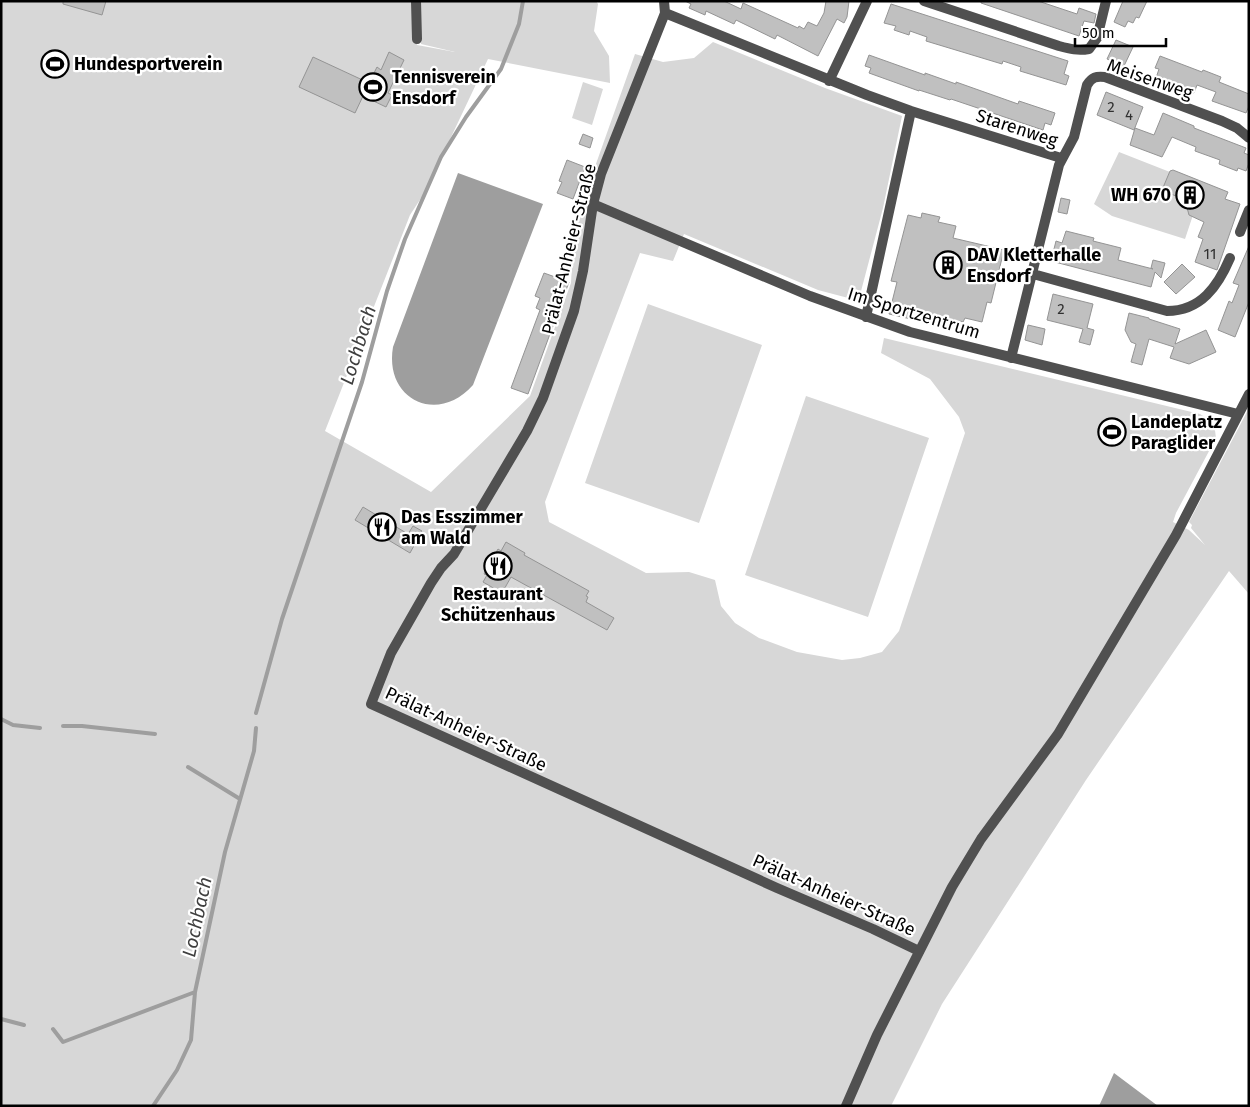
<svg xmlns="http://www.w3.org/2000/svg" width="1250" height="1107" font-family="'Fira Sans',sans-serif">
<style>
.green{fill:#d7d7d7}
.water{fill:#9e9e9e}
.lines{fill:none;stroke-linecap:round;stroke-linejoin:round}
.stream{stroke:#9e9e9e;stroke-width:4}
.building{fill:#c0c0c0;stroke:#949494}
.minor{stroke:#505050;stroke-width:10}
.tertiary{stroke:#505050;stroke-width:10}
.labels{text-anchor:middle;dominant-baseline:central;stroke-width:4.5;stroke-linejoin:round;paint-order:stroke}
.number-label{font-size:15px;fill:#303030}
.poi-label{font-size:18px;font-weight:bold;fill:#000;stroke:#fff;text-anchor:start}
.street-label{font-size:18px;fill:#000;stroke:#fff}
.water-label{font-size:19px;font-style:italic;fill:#3f3f3f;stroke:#fff}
</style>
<rect width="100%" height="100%" fill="#fff"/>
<path class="green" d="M1 1H412L417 45 455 52 421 44 420 1H596L598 4 594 31 609 56 610 83 488 59 425 192 410 215 325 431 431 492 530 396 571 283 573 246 581 206 635 54 663 62 694 58 713 42 825 88 902 116 883 208 860 295 852 299 818 290 684 234 673 261 640 253 545 502 549 522 646 573 689 572 715 580 721 606 735 623 759 638 797 652 842 660 860 658 882 652 899 631 965 433 959 417 930 379 881 353 884 338 1200 414 1214 423 1216 438 1176 513 1173 522 1189 530 1205 545 1191 528 1192 525 1189 522 1249 408V594L1229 571 1086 780 942 1004 891 1106H1Z
M583 82 603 89 592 125 572 118Z
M1119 152 1203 185 1185 239 1112 216 1094 204Z
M648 304 762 345 699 523 585 483Z
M806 396 929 438 868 617 745 575Z"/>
<path class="water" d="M458 173 543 204 473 385C438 425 384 400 393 347Z
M1114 1073 1158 1106H1099Z"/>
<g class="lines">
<path class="stream" d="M256 713 282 619 362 382 387 291 405 239 441 157 466 117 501 69 519 24 523 1
M1 719 13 725 40 728
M63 726H82L155 734
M188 767 240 799
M1 1019 24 1025
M53 1029 63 1042 195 992
M153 1106 177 1070 191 1040 195 992 225 852 254 751 256 728"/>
</g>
<path class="building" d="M63 1H106L102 15 63 4Z
M685 1H724L741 9 743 3 798 28 799 26 804 29 808 22 817 26 824 13 826 1H849L847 17 844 23 837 19 818 56 777 35 775 39 736 20 734 24 706 11 705 15 689 8 691 4Z
M981 1H1038L1077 14 1079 8 1096 14 1094 23 1084 21 1079 36 981 3Z
M1123 1H1147L1139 18 1136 17 1133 23 1128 21 1125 27 1114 22Z
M891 4 1068 61 1064 74 1069 76 1066 85 1020 71 1021 67 1003 61 1002 64 926 41 927 37 910 31 909 35 894 30 896 26 884 23Z
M1116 40 1133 47 1124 66 1107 59Z
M389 52 404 60 388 93 392 95 386 107 363 96 355 113 299 87 313 57 369 83 377 67 381 70Z
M869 55 925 75V73L956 84V82L1018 104 1019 101 1055 113 1051 125 1045 123 1043 130 951 99 950 100 919 90V91L869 73 871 68 865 66Z
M1160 56 1202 72 1203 70 1221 77 1219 82 1249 94V106L1246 113 1212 101 1216 92 1197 85 1194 93 1156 78 1159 69 1155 68Z
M1106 92 1143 107 1134 130 1097 115Z
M1163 113 1194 126V128L1246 148 1244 153 1249 155V163L1246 171 1238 168 1237 171 1219 164 1220 160 1195 151 1196 147 1172 137 1162 157 1130 145 1135 128 1154 135Z
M583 134 593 138 590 148 579 144Z
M567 160 585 167 573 199 557 193 562 182 559 181Z
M1173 170 1228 192 1225 199 1240 204 1217 270 1195 262 1203 239 1198 237 1204 222 1189 215 1185 200 1162 190 1170 171Z
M1061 198 1070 200 1067 214 1058 212Z
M922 213 940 217 938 222 956 226 953 238 1004 250 991 303 987 302 982 322 965 318 963 322 913 310 911 319 889 314 897 282 891 281 908 215 921 218Z
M1066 231 1094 238 1093 241 1121 248 1118 260 1153 269 1151 268 1153 260 1165 263 1161 278 1155 272 1151 287 1051 261 1056 241 1062 243Z
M1249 246V302L1235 337 1218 330 1229 301 1232 303 1239 285 1233 283Z
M1182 264 1195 277 1176 294 1164 282Z
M544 273 569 282 528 394 511 388 540 310 536 308 540 298 535 296Z
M1053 294 1093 304 1087 328 1094 330 1090 345 1079 342 1083 329 1047 320Z
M1129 313 1149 318V319L1180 329 1175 344 1206 330 1216 352 1189 364 1170 358 1174 347 1149 339 1142 365 1131 362 1136 344 1131 342 1125 330Z
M1028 325 1045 329 1042 345 1025 340Z
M363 507 408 534 413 526 422 531 410 553 355 520Z
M506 542 525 553 524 555 589 591 586 596 588 597 586 602 614 618 607 630 511 577 502 593 483 582 487 575 484 574 498 549 501 551Z"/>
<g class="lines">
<path class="minor" d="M416 1 417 39
M664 1 665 13 601 174 593 204 583 271 574 311 543 398 527 431 489 495 454 554 441 568 431 583 391 653 371 704 777 888 873 929 919 951
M924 1 1059 46C1070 49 1078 51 1089 49L1097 38 1106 1
M665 13 867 95 911 111 1061 158
M829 81 867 1
M593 204 810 296 910 332 1238 414
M1240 232 1249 210
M1033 274 1167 311C1201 311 1218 286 1230 258
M866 317 911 111
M1011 358 1059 165 1074 137 1087 85C1092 77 1096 76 1105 77L1222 121 1237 128 1249 138"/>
<path class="tertiary" d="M846 1106 877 1035 952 887 981 839 1058 734 1176 535 1249 394"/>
</g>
<defs>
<g id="stadium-ring" transform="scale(1.4375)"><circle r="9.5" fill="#fff" stroke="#000" stroke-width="1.5"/><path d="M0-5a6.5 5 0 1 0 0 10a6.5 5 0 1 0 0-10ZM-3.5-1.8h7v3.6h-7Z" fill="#000"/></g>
<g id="building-ring" transform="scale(1.4375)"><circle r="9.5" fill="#fff" stroke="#000" stroke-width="1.5"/><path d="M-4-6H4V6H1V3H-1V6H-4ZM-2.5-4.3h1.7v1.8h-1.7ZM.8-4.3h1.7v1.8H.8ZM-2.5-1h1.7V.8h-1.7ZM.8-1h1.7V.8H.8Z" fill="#000"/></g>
<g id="restaurant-ring" transform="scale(1.4375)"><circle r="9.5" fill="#fff" stroke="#000" stroke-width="1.5"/><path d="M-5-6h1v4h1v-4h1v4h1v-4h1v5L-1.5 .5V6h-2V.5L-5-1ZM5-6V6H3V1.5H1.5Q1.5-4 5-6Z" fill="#000"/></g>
</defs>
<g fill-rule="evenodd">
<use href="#stadium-ring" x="55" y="64"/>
<use href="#stadium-ring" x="373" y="87"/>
<use href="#building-ring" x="1190" y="195"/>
<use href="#building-ring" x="948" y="265"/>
<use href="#stadium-ring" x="1112" y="432"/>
<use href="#restaurant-ring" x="382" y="527"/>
<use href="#restaurant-ring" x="498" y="566"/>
</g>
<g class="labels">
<g class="number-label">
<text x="1111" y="107">2</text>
<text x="1129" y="115">4</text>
<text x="1210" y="254">11</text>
<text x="1061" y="309">2</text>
</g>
<g class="poi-label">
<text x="74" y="64">Hundesportverein</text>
<text x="392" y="77">Tennisverein<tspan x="392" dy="21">Ensdorf</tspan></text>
<text x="1171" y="195" text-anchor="end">WH 670</text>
<text x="967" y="255">DAV Kletterhalle<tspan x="967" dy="21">Ensdorf</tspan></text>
<text x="1131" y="422">Landeplatz<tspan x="1131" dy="21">Paraglider</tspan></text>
<text x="401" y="517">Das Esszimmer<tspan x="401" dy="21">am Wald</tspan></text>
<text x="498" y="594" text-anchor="middle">Restaurant<tspan x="498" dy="21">Schützenhaus</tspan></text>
</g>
<g class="street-label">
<text transform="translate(1150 79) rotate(19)">Meisenweg</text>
<text transform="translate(1017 128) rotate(18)">Starenweg</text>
<text transform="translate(569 249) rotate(-76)">Prälat-Anheier-Straße</text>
<text transform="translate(914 313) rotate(17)">Im Sportzentrum</text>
<text transform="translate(466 729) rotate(25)">Prälat-Anheier-Straße</text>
<text transform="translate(834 895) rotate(24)">Prälat-Anheier-Straße</text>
</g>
<g class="water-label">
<text transform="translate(358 345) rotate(-73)">Lochbach</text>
<text transform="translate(197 917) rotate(-78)">Lochbach</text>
</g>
</g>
<rect width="1250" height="1107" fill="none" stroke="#000000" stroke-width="5"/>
<path d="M1075 38v8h91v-8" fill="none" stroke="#000000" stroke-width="2.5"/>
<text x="1082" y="38" font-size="15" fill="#000000" stroke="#ffffff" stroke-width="4" paint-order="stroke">50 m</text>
</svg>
